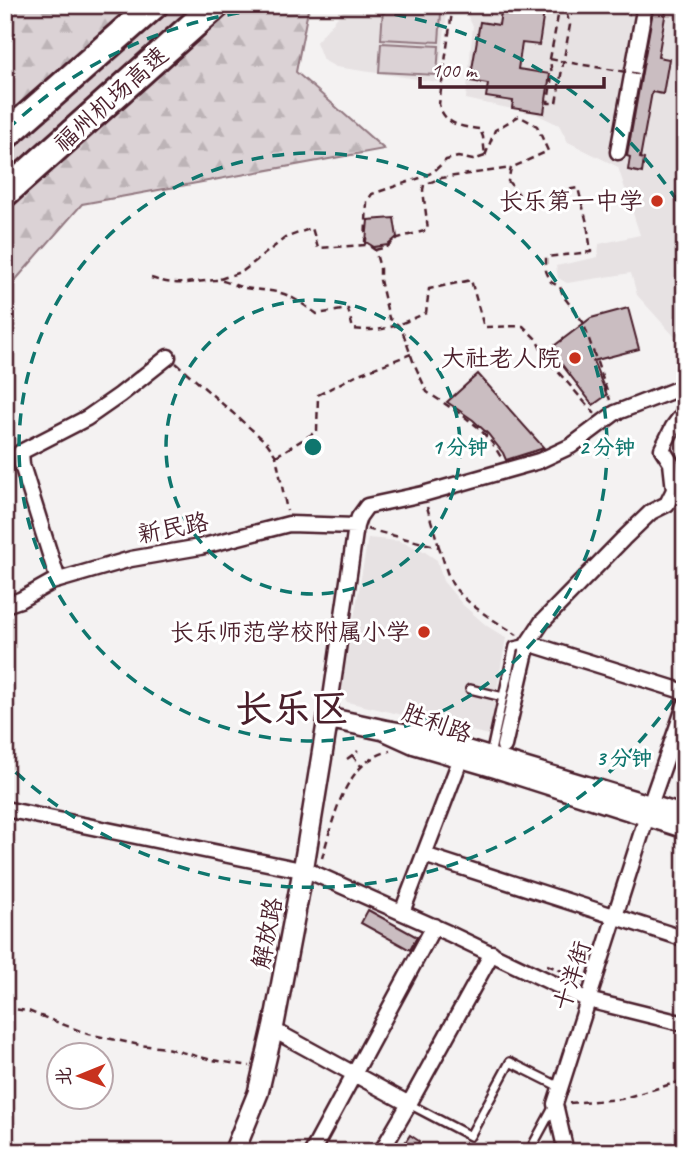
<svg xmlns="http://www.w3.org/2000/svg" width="690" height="1157" font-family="Caveat,'LXGW WenKai TC',sans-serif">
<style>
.built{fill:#e7e2e3}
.forest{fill:url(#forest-firs);stroke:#927880;stroke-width:2}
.garden{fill:#dbd2d5;stroke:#927880;stroke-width:2}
.building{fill:#cabdc1;stroke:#4a1f2b;stroke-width:2}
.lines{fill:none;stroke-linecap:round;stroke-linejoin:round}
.lane-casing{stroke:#4a1f2b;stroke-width:12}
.street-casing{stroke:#4a1f2b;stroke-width:19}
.secondary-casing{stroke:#4a1f2b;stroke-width:24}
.highway-casing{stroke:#4a1f2b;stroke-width:32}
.path{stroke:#4a1f2b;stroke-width:2.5;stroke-dasharray:7 5;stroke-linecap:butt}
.lane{stroke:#fff;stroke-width:7}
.street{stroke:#fff;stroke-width:14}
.secondary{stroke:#fff;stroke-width:19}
.highway{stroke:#fff;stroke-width:26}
.path-bridge{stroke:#4a1f2b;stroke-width:2.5;stroke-dasharray:7 5;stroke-linecap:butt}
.ring{fill:none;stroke:#0f766e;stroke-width:3.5;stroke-dasharray:12 9}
.poi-dot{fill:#c8321e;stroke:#fff;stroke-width:2.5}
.labels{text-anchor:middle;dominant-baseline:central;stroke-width:6;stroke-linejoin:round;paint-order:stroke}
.street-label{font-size:24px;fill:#4a1f2b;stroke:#fff}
.poi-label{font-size:24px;fill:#4a1f2b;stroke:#fff;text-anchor:end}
.town-label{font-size:38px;font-weight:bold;fill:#4a1f2b;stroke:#fff}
.centre{fill:#0f766e;stroke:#fff;stroke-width:3.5}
.ring-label{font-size:21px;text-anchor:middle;font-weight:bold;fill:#0f766e;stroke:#fff;stroke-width:6;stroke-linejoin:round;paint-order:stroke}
</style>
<defs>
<pattern id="forest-firs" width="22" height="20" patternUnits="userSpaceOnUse" patternTransform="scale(1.75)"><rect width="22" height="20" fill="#dbd2d5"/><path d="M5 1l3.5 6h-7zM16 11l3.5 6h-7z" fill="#bdb4b7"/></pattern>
</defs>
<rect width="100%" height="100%" fill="#f4f2f2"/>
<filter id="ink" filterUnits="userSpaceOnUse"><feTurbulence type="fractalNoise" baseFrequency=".0143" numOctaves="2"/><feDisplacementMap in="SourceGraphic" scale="14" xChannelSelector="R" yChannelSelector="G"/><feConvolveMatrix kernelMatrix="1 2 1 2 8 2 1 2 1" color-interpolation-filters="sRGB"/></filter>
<g filter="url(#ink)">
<path class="built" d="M348 5H448L438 82 336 67 323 60 316 42Z
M465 5H685V335L674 336 637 295 631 273 567 283 558 278 556 266 598 257 599 244 640 235 618 167 568 142 559 125 536 114 466 99 473 26 465 11Z
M368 538 399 541 422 550 437 560 443 581 463 605 487 626 506 638 489 735 347 702 341 691Z"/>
<path class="forest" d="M5 5H309L296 72 384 149 82 204 5 292Z"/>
<path class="garden" d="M383 9 441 13 439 42 381 39Z
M381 43 439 46 437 75 379 72Z"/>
<path class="building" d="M502 5H545L539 45 522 43 518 69 550 74 544 113 512 108 513 101 486 97 488 84 470 81 480 22 499 25Z
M654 5H667L658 57 669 59 663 94 652 92 640 158 644 159 642 173 628 170 630 157 627 156Z
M394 218 397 237 388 245 374 247 366 242 368 220Z
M628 308 639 349 593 361 607 395 593 405 550 349 591 318Z
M478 374 544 448 506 460 503 453 488 434 473 420 447 402Z
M368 910 417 937 410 950 361 923Z
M410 1135 419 1141 413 1152H399Z"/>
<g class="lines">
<g class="lane-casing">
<path id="lane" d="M470 689 503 697
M490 756 514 646 528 643
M409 1104 470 1136 510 1062 560 1087
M529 1152 554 1106"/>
</g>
<g class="street-casing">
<path id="street" d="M618 152 645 5
M58 580 22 465 21 452 87 418 120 395 168 357
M5 605 20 600 52 582 131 559 200 547 289 524 356 526
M528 643 542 622 623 539 651 512 667 504 674 490 671 463 662 449 673 427 685 411
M328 718 356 526 359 517 367 506 423 494 539 461 571 446 615 413 685 386
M504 746 528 643 685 692
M670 748H685
M650 805 685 705
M5 809 311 872 448 933 588 1000 685 1024
M424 855 685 939
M402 912 461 758
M279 1033 409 1104
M312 1152 434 926
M381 1152 409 1104 492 953
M566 1152 555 1104 647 816"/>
</g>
<g class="secondary-casing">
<path id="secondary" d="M685 816 418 736 384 730 415 744 497 768 685 828
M234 1152 258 1093 274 1024 303 871 328 718 384 730"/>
</g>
<g class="highway-casing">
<path id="highway" d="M5 136 154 5
M5 193 216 5"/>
</g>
<path class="path" d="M453 5 439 104C444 125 462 127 480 129L483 137 485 156 495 130 519 116 537 126 548 151 511 168 508 181 521 197 537 199 555 192 578 188 587 223 591 252 546 257V271L551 282 560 287 564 297 583 322 610 400
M560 5 550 59 552 75 548 103H556L570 25 564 5
M582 5 630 14
M550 59 560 61
M485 156 473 160 458 157 446 160 433 172 420 178 372 194 367 202 365 243 375 250 380 268V280L389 318 398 325 403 333 413 361 427 392 465 417 479 428 493 444 502 459
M375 250 387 247 398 238 428 230 423 190 424 185 441 178 511 168
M151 278C178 287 189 282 215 280 221 279 234 285 241 287 257 291 274 289 289 296 299 301 308 308 317 314L348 309 353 329C385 333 397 325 426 313L429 289 471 280 484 327 523 326 536 339 541 349 552 365 595 414
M220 279 243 271 285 238 312 228 318 248 366 245
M176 363 267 443 276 456 287 511
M276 456 317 431 318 395 356 375 411 354
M427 507 439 547
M367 529 439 547C444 560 447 578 455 588 471 608 496 621 517 635
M682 679 685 669
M352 755 361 766
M347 759 358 751
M322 858C334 819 343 762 390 751
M547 965 583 979
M5 1008 28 1011 88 1034 140 1045 166 1048 212 1060 250 1066
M569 1103 621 1099 685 1080"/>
<use href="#lane" class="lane"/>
<use href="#street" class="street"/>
<use href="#secondary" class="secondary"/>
<use href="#highway" class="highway"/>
<path class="path-bridge" d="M560 61 638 74"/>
</g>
</g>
<g class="ring">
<circle cx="313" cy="447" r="147"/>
<circle cx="313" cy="447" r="294"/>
<path d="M684 683A440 440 0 0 1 7 764M7 130A440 440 0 0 1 684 211"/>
</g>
<g class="poi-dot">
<circle cx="657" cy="201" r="7"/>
<circle cx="575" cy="358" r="7"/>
<circle cx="424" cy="632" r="7"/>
</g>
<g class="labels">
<g class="street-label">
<text transform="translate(111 99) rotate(-42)">福州机场高速</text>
<text transform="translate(173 528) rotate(-11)">新民路</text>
<text transform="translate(437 723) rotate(20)">胜利路</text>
<text transform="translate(267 933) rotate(-79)">解放路</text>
<text transform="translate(572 976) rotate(-72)">十洋街</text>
</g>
<g class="poi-label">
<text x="643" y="201">长乐第一中学</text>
<text x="561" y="358">大社老人院</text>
<text x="410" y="632">长乐师范学校附属小学</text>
</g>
<g class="town-label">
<text x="292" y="708">长乐区</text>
</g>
</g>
<circle cx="313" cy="447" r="10" class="centre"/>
<g class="ring-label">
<text x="460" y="454">1 分钟</text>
<text x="607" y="454">2 分钟</text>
<text x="624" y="765">3 分钟</text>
</g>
<rect width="690" height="1157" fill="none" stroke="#fff" stroke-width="28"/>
<rect x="14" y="14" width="662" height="1129" fill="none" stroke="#4a1f2b" stroke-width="2.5" filter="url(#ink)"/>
<g transform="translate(80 1076) rotate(269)"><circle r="33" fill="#ffffff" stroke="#b7a5aa" stroke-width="2"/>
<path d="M0-5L12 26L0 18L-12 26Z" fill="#c8321e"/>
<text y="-10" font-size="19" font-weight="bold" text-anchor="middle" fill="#4a1f2b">北</text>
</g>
<path d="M420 77v10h184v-10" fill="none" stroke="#4a1f2b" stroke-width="3.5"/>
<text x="431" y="77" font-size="21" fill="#4a1f2b" stroke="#ffffff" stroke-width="5" paint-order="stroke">100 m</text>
</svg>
